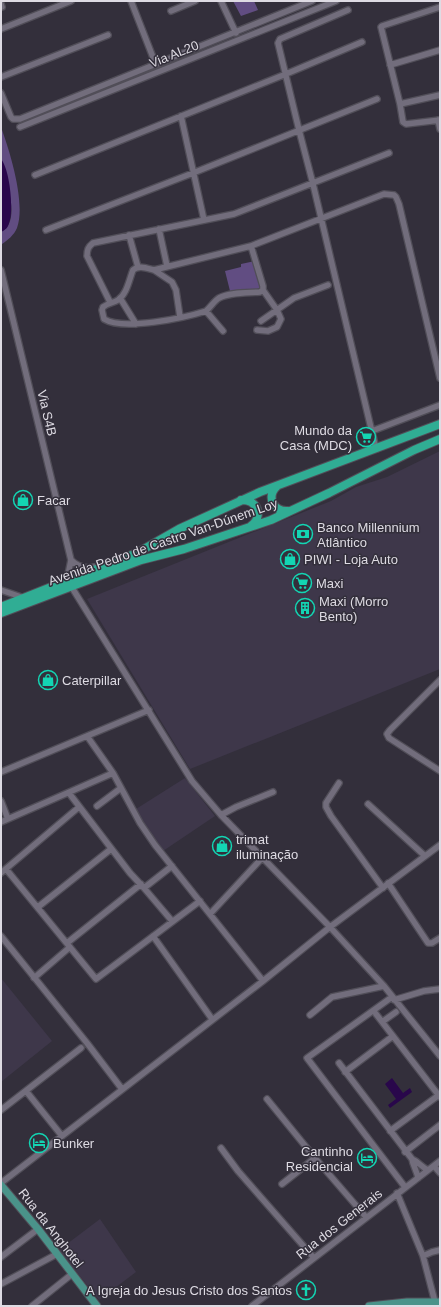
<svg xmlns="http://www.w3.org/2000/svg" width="441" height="1307" font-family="Helvetica,sans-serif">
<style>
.built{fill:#3e374a}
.green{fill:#614d82}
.water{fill:#29074b}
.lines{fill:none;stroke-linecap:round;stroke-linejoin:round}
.minor-casing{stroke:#514e58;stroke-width:8}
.major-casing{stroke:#514e58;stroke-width:9}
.highway-casing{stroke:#514e58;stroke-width:10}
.minor{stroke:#726d7c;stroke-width:5.5}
.major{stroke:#4a938a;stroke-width:7}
.highway{stroke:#30ad94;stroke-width:8}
.labels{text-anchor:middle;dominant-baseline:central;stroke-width:3;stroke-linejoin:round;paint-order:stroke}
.street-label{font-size:13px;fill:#dedbe3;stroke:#332f3b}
.poi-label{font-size:13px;fill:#dedbe3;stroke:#332f3b;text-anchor:start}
</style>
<rect width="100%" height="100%" fill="#332f3b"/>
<path class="built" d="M440 451V669L190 769 87 599 331 501 356 487 387 477Z
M185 778 215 816 163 851 148 831 136 809Z
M1 978 52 1041 1 1082Z
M100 1219 136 1272 99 1300 59 1250Z"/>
<path class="green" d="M233 1H254L258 10 241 16Z
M1 127C10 152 26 203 17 228 14 235 8 240 2 244L1 242V232C23 221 4 176 1 159 0 149 1 137 1 127Z
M255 261 261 288 231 295 225 271 241 267V264Z"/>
<path class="water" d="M1 159C10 170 14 210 9 223 8 228 5 230 1 232Z
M392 1078 403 1093 410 1088 412 1092 390 1108 388 1105 396 1099 385 1084Z"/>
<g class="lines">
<g class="minor-casing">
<path id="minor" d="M131 1 156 65
M221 1 236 33
M1 4 2 7
M440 7 382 26 381 27 400 104 403 122 406 124 440 120
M348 10 280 39 278 43 299 130 313 184 376 449
M171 11 195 1
M1 29 71 1
M390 65 440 50
M1 77 108 35
M1 93 11 117 13 119H20L312 1
M400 104 440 95
M181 116 204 220
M438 120 440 129
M20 127 336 1
M35 175 286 74 362 42
M159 229 167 266
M46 230 193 173 377 99
M129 235 138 267
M251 246 263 286V290L277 310 281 319 277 327 268 331 257 330
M1 270 71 560 68 575 60 580
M154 270 172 282 176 290 180 317
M263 290 260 292C248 293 230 292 219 298 214 301 211 307 206 311 184 318 123 331 104 319L102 310 103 307C108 303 113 303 118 300 127 294 129 280 133 270 139 265 146 268 154 270L251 246 384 194 394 195 396 197 399 204 440 378
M120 298 136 324
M110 302 87 256C87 250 88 247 93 243L234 214 389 153
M206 311 223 331
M261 321 294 298 328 285
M372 431 440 405
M71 560C78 567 85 569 94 567
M71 586 192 781 221 815 330 927 384 986 440 1056
M1 590 24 598
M440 680 390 730 387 734 389 738 440 771
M87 736 113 773 140 823 155 845 263 981
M1 772 149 710
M339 783 326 803V807L331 816 383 888
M69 793 130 873 144 888 172 921
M1 801 8 819
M368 804 425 856
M97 806 121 788
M221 815 236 807 273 792
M1 822 113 773
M6 869 96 979 200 901
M1 873 79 807
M388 883 428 943H432L440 938
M144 888 172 866
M38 907 111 849
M210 914 262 858
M1 936 87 1043 122 1089
M153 936 212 1019
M67 943 141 884
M34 978 70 947
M392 997 307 1058 405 1187
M394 1000 424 991 440 989
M376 1014 440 1097
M310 1015 332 997 384 986
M382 1022 396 1012
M339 1063 412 1159C413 1166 417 1171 418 1178
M345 1072 393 1036
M26 1091 62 1136
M267 1099 315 1158 366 1217
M1 1110 81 1048
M390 1131 439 1095
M221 1148 238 1171 314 1258
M405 1152 440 1125
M412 1159C419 1162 421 1167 428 1170
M434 1166 440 1173
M1 1183 263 981 330 927 440 845
M282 1184 315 1158
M397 1193 423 1256 435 1302
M423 1256 432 1252 440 1250
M1 1257 38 1229
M1 1284 57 1254
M32 1306 72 1274
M252 1306 440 1161"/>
</g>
<g class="major-casing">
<path id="major" d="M1 1185 38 1229 97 1306
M369 1306 407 1302H440"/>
</g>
<g class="highway-casing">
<path id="highway" d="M277 486C266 496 273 512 288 511
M241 500C257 499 264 516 251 526
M1 607 137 553 179 529 260 492 440 424
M1 613 141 560 184 549 271 520 329 493 414 450 440 439"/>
</g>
<use href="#minor" class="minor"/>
<use href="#major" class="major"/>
<use href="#highway" class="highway"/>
</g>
<defs>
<g id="supermarket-ring" transform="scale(1)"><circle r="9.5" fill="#332f3b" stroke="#13d5b3" stroke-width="1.5"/><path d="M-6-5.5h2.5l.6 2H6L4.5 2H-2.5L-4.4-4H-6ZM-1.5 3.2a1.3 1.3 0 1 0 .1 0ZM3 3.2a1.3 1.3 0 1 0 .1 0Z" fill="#13d5b3"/></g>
<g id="shop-ring" transform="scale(1)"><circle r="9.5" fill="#332f3b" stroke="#13d5b3" stroke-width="1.5"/><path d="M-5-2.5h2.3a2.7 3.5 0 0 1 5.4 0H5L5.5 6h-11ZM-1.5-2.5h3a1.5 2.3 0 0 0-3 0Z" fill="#13d5b3"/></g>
<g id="bank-ring" transform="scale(1)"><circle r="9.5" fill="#332f3b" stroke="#13d5b3" stroke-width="1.5"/><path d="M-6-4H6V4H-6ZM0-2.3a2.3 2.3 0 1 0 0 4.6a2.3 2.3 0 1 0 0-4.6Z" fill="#13d5b3"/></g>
<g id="building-ring" transform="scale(1)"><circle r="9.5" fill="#332f3b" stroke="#13d5b3" stroke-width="1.5"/><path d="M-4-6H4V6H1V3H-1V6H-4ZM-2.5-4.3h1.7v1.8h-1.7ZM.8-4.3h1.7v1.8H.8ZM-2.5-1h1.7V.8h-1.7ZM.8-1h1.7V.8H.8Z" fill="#13d5b3"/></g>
<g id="hotel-ring" transform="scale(1)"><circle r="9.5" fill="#332f3b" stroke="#13d5b3" stroke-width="1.5"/><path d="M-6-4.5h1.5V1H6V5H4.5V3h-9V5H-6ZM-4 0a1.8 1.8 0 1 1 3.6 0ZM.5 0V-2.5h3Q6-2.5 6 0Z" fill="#13d5b3"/></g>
<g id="church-ring" transform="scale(1)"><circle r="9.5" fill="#332f3b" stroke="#13d5b3" stroke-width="1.5"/><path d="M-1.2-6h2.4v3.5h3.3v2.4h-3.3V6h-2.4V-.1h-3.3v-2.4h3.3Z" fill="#13d5b3"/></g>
</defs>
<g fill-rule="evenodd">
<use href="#supermarket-ring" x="366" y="437"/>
<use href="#shop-ring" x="23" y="500"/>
<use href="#bank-ring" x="303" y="534"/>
<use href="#shop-ring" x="290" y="559"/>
<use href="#supermarket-ring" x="302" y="583"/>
<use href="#building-ring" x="305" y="608"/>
<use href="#shop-ring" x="48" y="680"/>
<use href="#shop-ring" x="222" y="846"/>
<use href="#hotel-ring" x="39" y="1143"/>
<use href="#hotel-ring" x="367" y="1158"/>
<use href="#church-ring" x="306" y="1290"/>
</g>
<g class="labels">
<g class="street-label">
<text transform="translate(174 54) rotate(-22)">Via AL20</text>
<text transform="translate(47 413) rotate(77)">Via S4B</text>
<text transform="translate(163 542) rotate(-19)">Avenida Pedro de Castro Van-Dúnem Loy</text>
<text transform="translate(339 1224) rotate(-38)">Rua dos Generais</text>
<text transform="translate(51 1228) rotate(52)">Rua da Anghotel</text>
</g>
<g class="poi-label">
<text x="352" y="430" text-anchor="end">Mundo da<tspan x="352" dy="15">Casa (MDC)</tspan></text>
<text x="37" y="500">Facar</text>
<text x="317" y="527">Banco Millennium<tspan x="317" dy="15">Atlântico</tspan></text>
<text x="304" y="559">PIWI - Loja Auto</text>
<text x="316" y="583">Maxi</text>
<text x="319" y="601">Maxi (Morro<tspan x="319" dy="15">Bento)</tspan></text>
<text x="62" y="680">Caterpillar</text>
<text x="236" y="839">trimat<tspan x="236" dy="15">iluminação</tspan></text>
<text x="53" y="1143">Bunker</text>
<text x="353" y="1151" text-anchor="end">Cantinho<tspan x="353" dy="15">Residencial</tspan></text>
<text x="292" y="1290" text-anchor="end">A Igreja do Jesus Cristo dos Santos</text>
</g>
</g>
<rect width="441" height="1307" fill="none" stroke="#dedbe3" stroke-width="4"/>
</svg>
